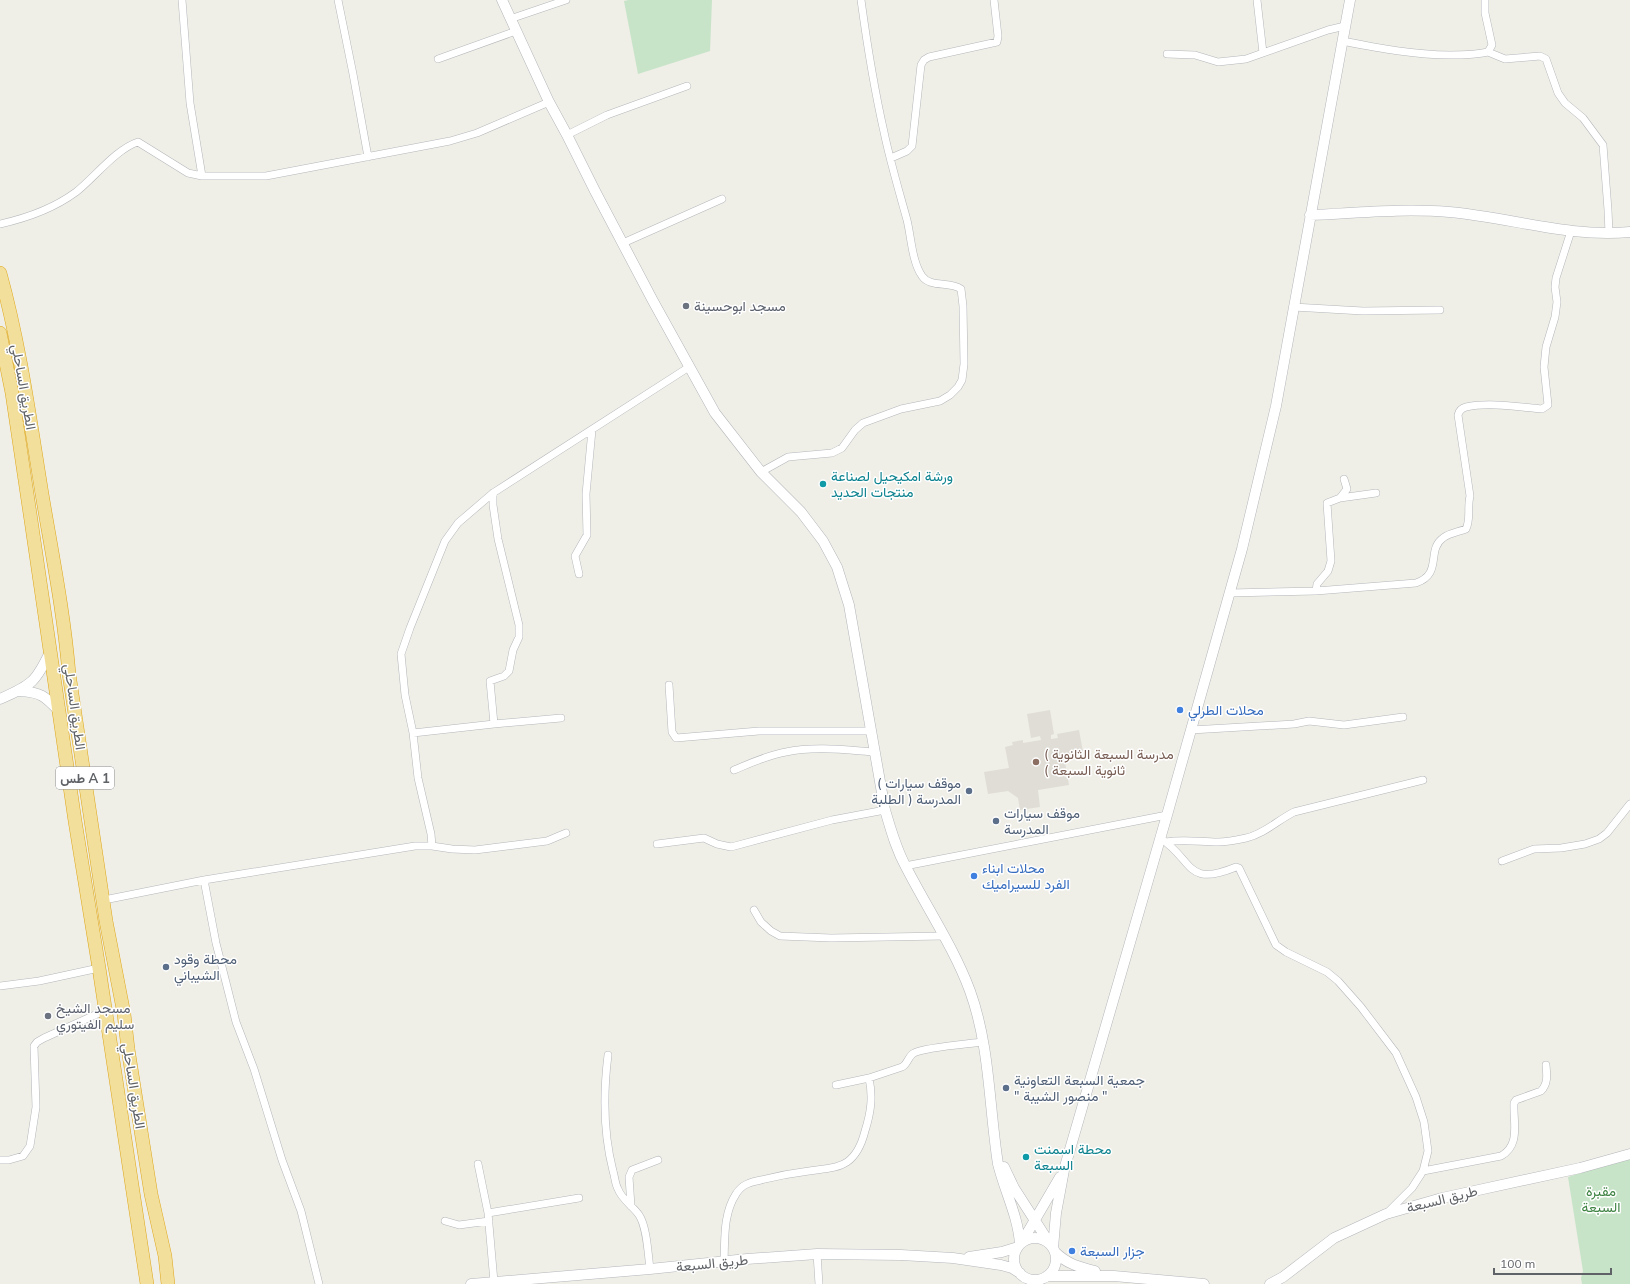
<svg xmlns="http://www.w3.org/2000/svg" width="1630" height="1284" font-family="Mulish,Vazirmatn,sans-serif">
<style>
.education{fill:#dfddd6}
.green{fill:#c7e4c8}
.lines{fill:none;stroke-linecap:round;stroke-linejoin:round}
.street-casing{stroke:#b4b7ba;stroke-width:8}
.secondary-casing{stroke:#b3b6ba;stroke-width:11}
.highway-casing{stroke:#dea619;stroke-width:14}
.street{stroke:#fff;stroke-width:7}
.secondary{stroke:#fff;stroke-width:10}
.highway{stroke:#f2df9b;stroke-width:13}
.worship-dot{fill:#6b7280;stroke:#fff;stroke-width:1.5}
.culture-dot{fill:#0f9aa8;stroke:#fff;stroke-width:1.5}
.shop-dot{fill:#3f7fe0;stroke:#fff;stroke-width:1.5}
.education-dot{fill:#8d6e63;stroke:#fff;stroke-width:1.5}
.service-dot{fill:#5c6f8a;stroke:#fff;stroke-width:1.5}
.labels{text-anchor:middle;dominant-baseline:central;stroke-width:3;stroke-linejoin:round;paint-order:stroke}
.shield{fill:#fff;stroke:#8f9194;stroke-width:1}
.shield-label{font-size:13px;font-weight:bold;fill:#5f6266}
.worship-label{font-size:14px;fill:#5b616d;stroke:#fff;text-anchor:start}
.street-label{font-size:14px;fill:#5f6266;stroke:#fff}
.culture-label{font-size:14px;fill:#0d838f;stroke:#fff;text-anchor:start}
.shop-label{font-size:14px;fill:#366cbe;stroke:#fff;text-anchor:start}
.education-label{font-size:14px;fill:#785e54;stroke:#fff;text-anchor:start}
.service-label{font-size:14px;fill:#4e5e75;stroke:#fff;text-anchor:start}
.park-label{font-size:14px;fill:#408445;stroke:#fff}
</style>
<rect width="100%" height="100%" fill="#efeee7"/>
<path class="education" d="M1050 710 1054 734 1051 735V739L1058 738 1057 734 1079 730 1083 752 1064 756 1069 785 1038 790 1040 807 1020 810 1018 798 1008 791 988 794 984 772 1009 768 1005 747 1013 745 1012 742 1023 740V743L1041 740 1040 736 1031 738 1027 714Z"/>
<path class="green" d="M629 0H712L710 51 638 74 624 1Z
M1630 1157V1284H1582L1581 1278 1583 1271 1568 1177Z"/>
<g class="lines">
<g class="street-casing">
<path id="street" d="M182 0 190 103 202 176
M338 0 353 74 368 157
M1257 0 1263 53
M510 19 566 0
M1342 41C1378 48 1413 55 1450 55 1463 55 1476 55 1488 52L1492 45 1485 13V0
M1488 52 1505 59 1540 56 1546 59 1558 93 1565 103 1583 118 1603 145 1608 210 1609 233
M1167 54 1195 55 1218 62 1246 59 1328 30 1345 26
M438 59 516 31
M567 135 607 115 687 86
M891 158 907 151 912 146 921 65 924 60 929 57 997 42 998 36 994 0
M0 224C27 218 53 209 76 192 94 178 116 149 138 142L188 173 202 176H266L450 141 477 133 549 102
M623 243 722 199
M1293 307 1363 311 1440 310
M761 472 788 457 832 453 842 448 855 430 863 423 901 409 940 401 950 395 958 387 962 380 964 364 963 306 961 289C950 281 930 288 922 276 912 262 911 236 907 220 899 191 890 161 884 132 874 88 867 44 861 0
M1340 498 1376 493
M579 574 575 556 587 535 586 494 592 430
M1316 591 1317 584 1328 571 1331 561 1327 503 1340 498 1347 489 1344 479
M1230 593 1316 591 1416 583C1443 574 1426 550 1443 538 1449 533 1459 532 1466 529 1471 519 1467 508 1470 496L1458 415C1459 411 1462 408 1466 407 1489 402 1519 407 1542 409L1548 405 1544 367 1546 347 1555 317 1557 302 1555 287 1556 278 1571 231
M669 685 672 732 676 738 759 731H872
M494 724 561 718
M1191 730 1294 724 1309 721 1344 725 1403 717
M413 733 494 724 490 681 504 676 509 671 513 650 519 637V625L498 539 493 505V493
M734 770C751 763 768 755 786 752 815 746 846 750 875 752
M1160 838C1194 860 1185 888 1236 867L1239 868 1276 945 1286 952 1327 972 1338 981 1361 1007 1396 1053 1416 1097 1424 1122 1428 1151 1423 1171 1412 1188 1386 1214
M1166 842C1184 839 1200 842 1218 842 1227 842 1237 840 1246 838 1264 834 1278 820 1294 812L1423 780
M657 844 704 838 717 844 731 847 832 820 885 810
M432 846 431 834 418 778 413 733 405 695 401 654 410 628 445 541 458 523 493 493 689 367
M1502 861 1534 849 1561 848 1585 844 1599 839 1607 833 1630 804
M905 866 1167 815
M204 880 216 943 236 1022 254 1069 282 1160 301 1211 319 1284
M104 900 204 880 415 846H432L452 849 475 850 547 841 566 833
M754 910 761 922 771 931 780 936 831 938 943 936
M0 986 39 981 99 968
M608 1055C603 1095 603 1132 613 1171 615 1177 615 1184 618 1189 622 1200 633 1206 639 1215 647 1227 648 1254 650 1269
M836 1085 869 1078 902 1067C908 1064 908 1056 914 1053 925 1047 968 1044 982 1042
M0 1160H9L23 1156 30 1146 36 1107 34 1046 37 1042 44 1038 106 1010
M478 1164 488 1213 494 1282
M1423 1171 1501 1156C1521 1145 1513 1122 1514 1103L1516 1100 1541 1091C1548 1084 1547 1075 1546 1065
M631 1206 629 1177 632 1170 658 1160
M488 1213 579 1198
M445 1221 459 1225 489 1221
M817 1254 819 1284
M724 1262C725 1239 723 1214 736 1194 742 1184 751 1182 761 1180 777 1176 793 1173 809 1171 821 1169 837 1169 847 1162 857 1155 862 1143 865 1131 871 1112 873 1097 869 1078"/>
</g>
<g class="secondary-casing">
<path id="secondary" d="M502 0 549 102 567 135 595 191 653 301 715 413 761 472 801 512 823 541 837 567 849 605 885 810C891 830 896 849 906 867 927 908 954 948 970 991 990 1046 989 1107 998 1164 1005 1192 1018 1216 1020 1244
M1310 215C1356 213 1403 208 1449 212 1509 217 1569 238 1630 232
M19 691C41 692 45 696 60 712
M0 699C32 685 36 682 51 650
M1004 1167 1014 1188 1050 1244
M1014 1259a21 21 0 1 1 42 0a21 21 0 1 1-42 0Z
M1022 1242 1060 1177
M1053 1248 1056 1213 1064 1170 1167 815 1242 549 1276 406 1350 0
M1055 1252C1067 1264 1079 1267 1095 1271
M969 1257 1002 1252 1018 1247
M1047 1276H1114L1204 1284
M471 1284 650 1269 747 1259 817 1254 901 1255 953 1258 1001 1265 1012 1268 1020 1273
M1270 1284 1283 1277 1334 1238 1386 1214 1442 1198 1580 1168 1630 1154"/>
</g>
<g class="highway-casing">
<path id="highway" d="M0 273C20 345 30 420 42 494 52 554 64 613 69 674L106 921 124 1014 128 1049 151 1194 165 1256 168 1284
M0 333 12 393 32 527 75 821 99 968 147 1284"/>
</g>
<use href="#street" class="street"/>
<use href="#secondary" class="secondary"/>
<use href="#highway" class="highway"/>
</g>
<g class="worship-dot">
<circle cx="686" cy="306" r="4"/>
<circle cx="48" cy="1016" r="4"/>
</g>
<g class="culture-dot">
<circle cx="823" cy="484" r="4"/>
<circle cx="1026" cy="1157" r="4"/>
</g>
<g class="shop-dot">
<circle cx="1180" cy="710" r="4"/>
<circle cx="974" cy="876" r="4"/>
<circle cx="1072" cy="1251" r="4"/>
</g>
<circle class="education-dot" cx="1036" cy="762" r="4"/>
<g class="service-dot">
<circle cx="969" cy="791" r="4"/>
<circle cx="996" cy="821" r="4"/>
<circle cx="166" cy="967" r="4"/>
<circle cx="1006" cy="1088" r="4"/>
</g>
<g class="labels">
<rect class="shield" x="56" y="767" width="58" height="22" rx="3"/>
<g class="shield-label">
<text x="85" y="778">طس A 1</text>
</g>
<g class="worship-label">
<text x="694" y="306">مسجد ابوحسينة</text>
<text x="56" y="1008">مسجد الشيخ<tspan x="56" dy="16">سليم الفيتوري</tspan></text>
</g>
<g class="street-label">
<text transform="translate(24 387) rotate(80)">الطريق الساحلي</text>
<text transform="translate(75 707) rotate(82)">الطريق الساحلي</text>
<text transform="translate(134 1086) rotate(81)">الطريق الساحلي</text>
<text transform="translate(1442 1199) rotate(-14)">طريق السبعة</text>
<text transform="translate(712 1263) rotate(-6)">طريق السبعة</text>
</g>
<g class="culture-label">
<text x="831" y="476">ورشة امكيحيل لصناعة<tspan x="831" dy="16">منتجات الحديد</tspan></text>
<text x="1034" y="1149">محطة اسمنت<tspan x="1034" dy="16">السبعة</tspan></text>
</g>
<g class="shop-label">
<text x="1188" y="710">محلات الطرلي</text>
<text x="982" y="868">محلات ابناء<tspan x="982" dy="16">الفرد للسيراميك</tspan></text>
<text x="1080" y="1251">جزار السبعة</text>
</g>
<g class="education-label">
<text x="1044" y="754">( مدرسة السبعة الثانوية<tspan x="1044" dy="16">( ثانوية السبعة</tspan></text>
</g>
<g class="service-label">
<text x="961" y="783" text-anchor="end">( موقف سيارات<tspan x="961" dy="16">المدرسة ( الطلبة</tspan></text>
<text x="1004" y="813">موقف سيارات<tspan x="1004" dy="16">المدرسة</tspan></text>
<text x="174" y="959">محطة وقود<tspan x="174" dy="16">الشيباني</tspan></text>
<text x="1014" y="1080">جمعية السبعة التعاونية<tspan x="1014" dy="16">" منصور الشيبة "</tspan></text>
</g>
<g class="park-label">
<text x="1601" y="1191">مقبرة<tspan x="1601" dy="16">السبعة</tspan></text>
</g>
</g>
<path d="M1494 1268v6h117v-6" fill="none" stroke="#5f6266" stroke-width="2"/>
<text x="1500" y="1268" font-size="12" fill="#5f6266" stroke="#ffffff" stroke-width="3" paint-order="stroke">100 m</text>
</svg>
